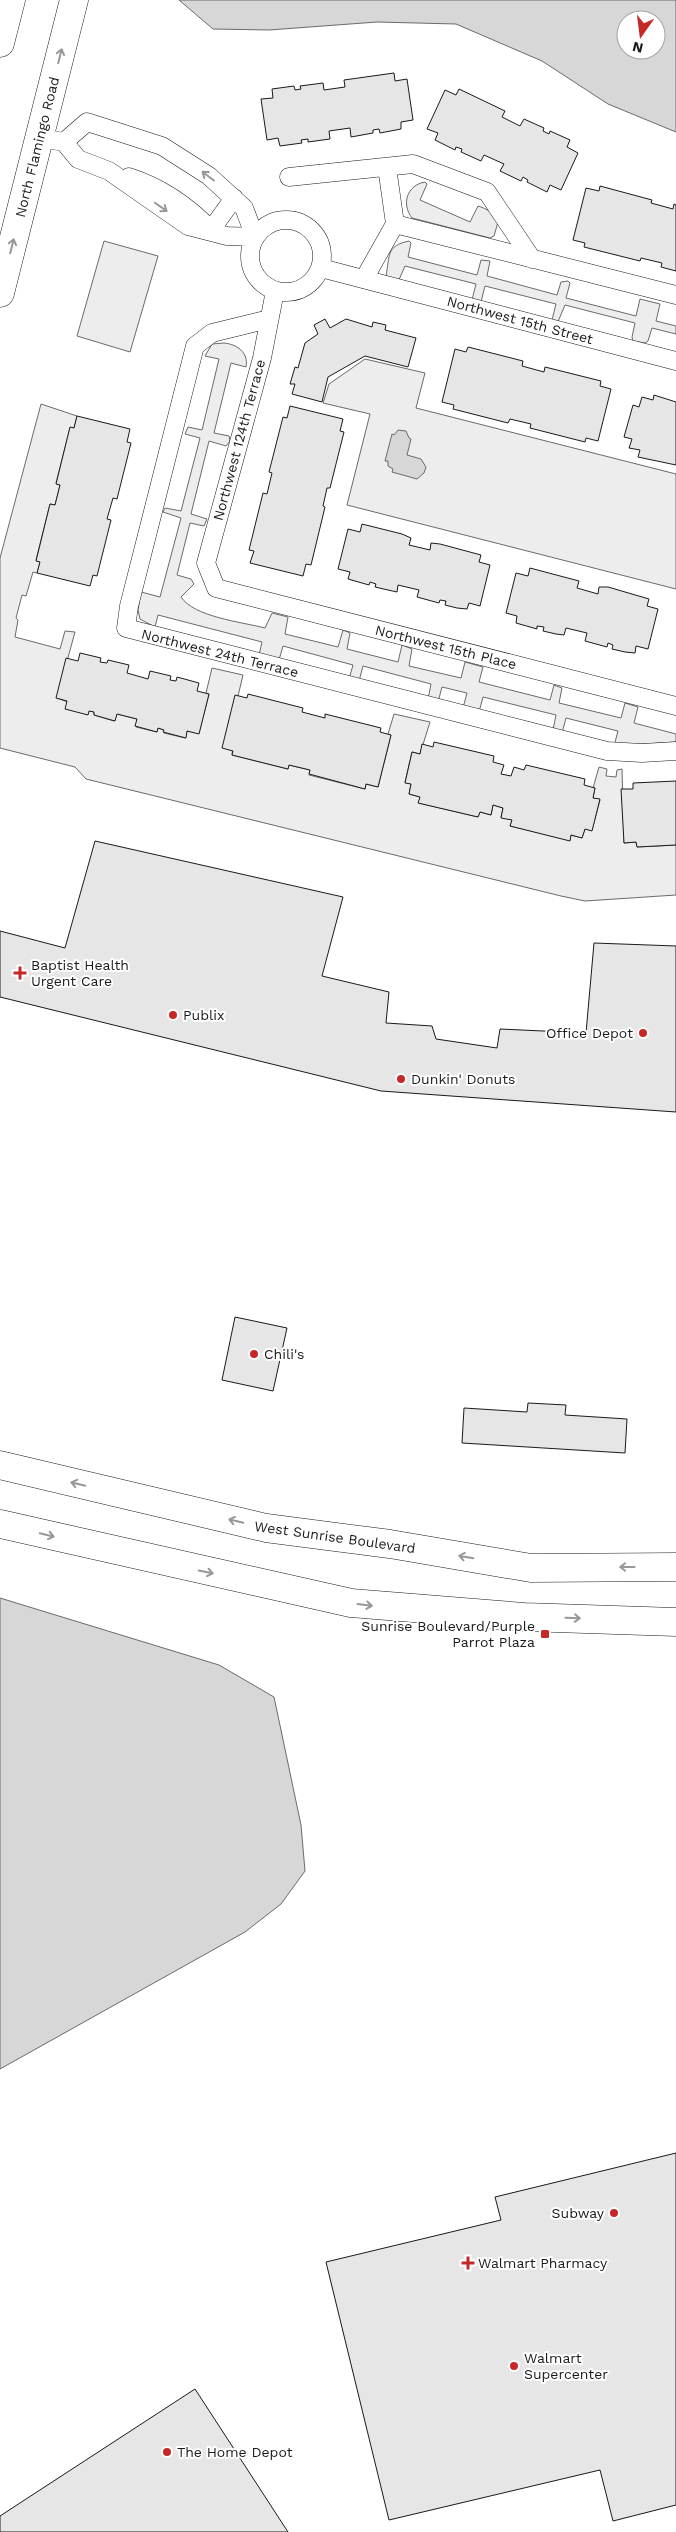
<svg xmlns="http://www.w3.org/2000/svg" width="676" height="2532" font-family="'Work Sans',sans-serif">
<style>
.green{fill:#ededed;stroke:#6a6a6a}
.water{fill:#d7d7d7;stroke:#6a6a6a;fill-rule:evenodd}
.building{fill:#e6e6e6;stroke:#1a1a1a}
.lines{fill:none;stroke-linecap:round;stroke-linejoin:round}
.street-casing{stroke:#1a1a1a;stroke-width:19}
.highway-casing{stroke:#1a1a1a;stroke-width:29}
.street{stroke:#fff;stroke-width:18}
.highway{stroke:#fff;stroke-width:28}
.oneway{stroke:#989898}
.poi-dot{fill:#c62828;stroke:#fff;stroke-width:2}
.labels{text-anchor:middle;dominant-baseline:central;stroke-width:4;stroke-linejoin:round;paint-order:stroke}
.street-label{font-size:14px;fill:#1a1a1a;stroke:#fff}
.poi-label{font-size:14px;fill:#1a1a1a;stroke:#fff;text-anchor:start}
</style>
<rect width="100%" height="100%" fill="#fff"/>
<path class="green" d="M425 182 427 184 420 200 470 222 478 206C488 209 493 213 498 222L494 236 490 238 412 218C401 204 407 185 425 182Z
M104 241 158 256 130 352 77 336Z
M409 241 411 243 408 257 477 275 481 260 490 261 487 276 557 295 561 282 568 281 570 283 566 298 636 316 640 299 660 304 656 321 676 326V334L652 328 648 341 645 343 633 341 632 337 635 323 565 305 557 324 552 320 556 304 485 286 481 302 471 304 476 284 405 266 398 282 386 276C390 255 386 246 409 241Z
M224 343C236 344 249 352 246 367L231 363 214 433 229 436 230 441 226 446 209 441 191 514 207 519 204 526 190 523 177 575 191 579 194 584 181 597C194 617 242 622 265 628L272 613 288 617 285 634 338 647 343 630 350 633 347 649 398 662 402 645 412 649 409 666 461 678 465 662 483 667 479 682 550 700 554 685 562 688 559 703 621 718 625 703 638 707 634 723 676 734V742L614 746 618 731 566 718 562 733 553 730 556 715 483 697 479 712 463 708 467 693 442 687 438 702 428 699 431 684 363 666 359 681 349 679 353 665 283 646 279 660 259 655 262 642 158 615 155 627 140 619 138 610 141 592 160 597 181 518 163 512 165 508 181 511 200 438 185 434 188 427 202 430 219 359 205 356 212 344Z
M365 359 425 373 416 408 676 474V589L347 505 370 414 323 403 329 384Z
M41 404 77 416 74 428H70L56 483 60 485 55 505 50 504 36 560 40 562 37 573 33 572 26 596 22 595 16 618 18 620 15 637 60 649 65 631 75 632 57 698 94 712V715L114 721 117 714 137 719 136 727 157 732 158 728 164 730V733L185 738 187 731 199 733 209 694 206 693 212 668 243 675 238 696 232 755 288 769 289 765 310 770 309 775 365 789 366 784 378 787 391 735 388 734 394 714 430 722 420 754 412 752 405 782 411 784 409 794 420 797 419 803 478 817 480 812 491 815 493 805 503 808 501 817 512 820 510 826 570 840 571 835 582 838 585 829 592 830 600 800 593 798 595 788H593L599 767 607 769 606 776 616 777 617 770 622 769 624 843 636 842 637 847 676 845V895L585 901 561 896 86 779 75 767 0 748V558Z"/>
<path class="water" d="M179 0H676V132L608 104 542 61 456 24 377 22 269 30 213 29ZM626 20H656V50H626Z
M398 430 406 431 409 438 411 439 407 455 421 459 426 467 424 473 417 479 392 472 393 469 388 466V461H385L392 434 394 435Z
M0 1598 219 1665 274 1697 301 1825 305 1871 281 1904 245 1932 0 2069Z"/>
<path class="building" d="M394 73 395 81 407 79 413 120 401 122V129L380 133 379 129 373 130V133L351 137 350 128 329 131 330 139 308 142V139L301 140 302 143 280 146 278 138 267 140 261 99 273 98 272 89 294 86 295 90 301 89 300 86 323 83 324 90 345 87 344 80Z
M459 89 505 111 502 117 520 126 524 119 544 128 543 131 549 134 550 131 570 140 567 147 578 153 561 190 550 185 547 192 527 182 528 180 523 177 521 181 500 171 504 164 484 155 481 161 461 152 462 149 456 147 455 150 435 140 438 133 427 129 445 90 456 95Z
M600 186 652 200 651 203 673 209 674 204 676 205V271L661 267 662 263 641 258 640 261 584 247 585 243 573 240 586 188 599 191Z
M325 319 330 328 346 319 372 327 373 322 386 325 385 330 416 338 408 367 365 356 328 377 322 402 292 394 295 384H290L295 367 298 368 305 343 318 334 314 325Z
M468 347 523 361 522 366 544 372 545 367 601 381 600 386 611 389 598 441 586 438 585 442 530 428 531 424 510 419 508 423 453 409 454 405 442 402 455 349 466 352Z
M654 395 676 402V465L638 457 640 450 629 448 632 439 624 437 633 405 639 407 642 397 653 400Z
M290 406 343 419 340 431 344 432 330 488H327L323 506 325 507 311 565 306 564 303 576 250 563 254 551 249 550 263 493 267 494 272 473 269 472 283 417 287 418Z
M77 416 130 429 127 442 131 443 117 499 113 498 107 519 111 520 97 576 93 575 90 586 37 573 40 562 36 561 50 504 55 505 60 485 56 484 70 427 74 428Z
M362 524 402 534 411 538 409 545 430 550 431 543 440 544 481 555 479 562 490 565 480 606 469 603 467 609 457 608 445 605 446 601 440 600 439 603 417 597 419 590 398 585 397 592 388 590 375 587 376 584 370 582 369 585 348 579 350 572 338 569 348 529 360 532Z
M530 568 579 581 577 588 598 594 599 587H608L649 599 647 606 658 609 648 649 636 646 635 653 625 652 612 649 613 645 608 643 607 647 585 641 587 633 566 628 564 635 556 634 543 631 544 627 537 626V629L516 623 517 616 506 613 516 573 528 576Z
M80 653 101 658 100 662 107 663 108 660 129 665 127 673 148 679 150 671 171 676 170 680 176 681 177 677 199 683 197 691 209 694 199 734 187 731 186 738 163 732 164 730 158 728 157 732 135 726 137 719 117 714 115 721 94 715V712L89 711 88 715 65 709 67 701 56 698 66 658 78 661Z
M248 694 303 708 302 712 325 718V714L381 728 380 732 391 735 378 787 366 784 365 789 309 774 310 770 289 765 288 769 232 755 233 751 222 748 235 695 247 698Z
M434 742 494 756 493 762 504 765 501 774 511 776 514 767 524 770 526 765 585 779 584 785 595 788 593 798 600 799 592 831 585 829 582 838 571 835 570 841 510 826 512 820 501 818 503 808 493 805 491 815 480 812 478 817 418 803 420 797 409 794 411 784 405 783 412 752 420 754 422 744 433 747Z
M676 781V845L637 847 636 842 624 843 621 789H633V783Z
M95 841 343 897 322 976 389 992 386 1023 432 1026 436 1039 497 1048 500 1029 586 1033 594 943 676 946V1112L381 1091 0 997V931L65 948Z
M235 1317 287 1328 273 1391 222 1380Z
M528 1403 566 1405 565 1415 627 1419 625 1453 462 1443 464 1408 527 1412Z
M676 2153V2505L613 2521 600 2470 389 2520 326 2262 501 2220 495 2197Z
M195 2389 288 2532H0V2516Z"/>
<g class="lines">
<g class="street-casing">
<path id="street" d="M40 138 64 142 78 159 109 171 188 226 227 236 255 237 244 208 209 176 162 146 87 122 64 142
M387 167 395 224
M129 177C160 187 188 206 211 230L234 198
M289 177 413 164 487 192 532 259
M250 256a36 36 0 1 1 72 0a36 36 0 1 1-72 0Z
M321 268 676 361
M364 279 395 224 676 295
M275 291 262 358 206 563 216 588 676 706
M269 319 212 333 195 346 129 606 126 628 607 751 642 753 676 751"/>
</g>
<g class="highway-casing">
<path id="highway" d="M0 43 11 0
M0 293 74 0
M0 1465 266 1528 390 1544 531 1568 676 1567
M0 1524 351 1603 524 1617 676 1622"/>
</g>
<use href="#street" class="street"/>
<use href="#highway" class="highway"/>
</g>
<defs><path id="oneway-shaft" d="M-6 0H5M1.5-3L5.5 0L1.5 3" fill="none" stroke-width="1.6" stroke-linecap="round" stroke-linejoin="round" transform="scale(1.25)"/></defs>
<g class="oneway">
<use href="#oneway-shaft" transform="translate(60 56) rotate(-76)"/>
<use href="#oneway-shaft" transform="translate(208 176) rotate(-143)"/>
<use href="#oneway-shaft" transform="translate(161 207) rotate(35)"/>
<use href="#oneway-shaft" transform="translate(12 246) rotate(-76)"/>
<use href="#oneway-shaft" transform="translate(78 1484) rotate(-166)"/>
<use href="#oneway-shaft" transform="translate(236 1521) rotate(-167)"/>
<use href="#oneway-shaft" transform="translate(47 1535) rotate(13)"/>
<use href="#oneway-shaft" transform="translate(466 1557) rotate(-170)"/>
<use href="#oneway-shaft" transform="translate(627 1567) rotate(180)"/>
<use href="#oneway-shaft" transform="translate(206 1572) rotate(12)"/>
<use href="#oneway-shaft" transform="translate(365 1605) rotate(7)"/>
<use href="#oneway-shaft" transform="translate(573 1618) rotate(2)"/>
</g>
<g class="poi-dot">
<path d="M17.5 965.5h5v5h5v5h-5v5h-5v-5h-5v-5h5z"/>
<circle cx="173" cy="1015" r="5"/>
<circle cx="643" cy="1033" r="5"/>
<circle cx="401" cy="1079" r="5"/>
<circle cx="254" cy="1354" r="5"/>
<rect x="540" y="1629" width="10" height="10" rx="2.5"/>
<circle cx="614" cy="2213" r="5"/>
<path d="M465.5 2255.5h5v5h5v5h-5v5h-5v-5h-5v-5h5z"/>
<circle cx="514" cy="2366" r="5"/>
<circle cx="167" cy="2452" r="5"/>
</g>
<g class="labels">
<g class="street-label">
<text transform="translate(37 147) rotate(-76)">North Flamingo Road</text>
<text transform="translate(520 320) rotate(15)">Northwest 15th Street</text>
<text transform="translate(239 440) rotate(-75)">Northwest 124th Terrace</text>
<text transform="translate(446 647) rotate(14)">Northwest 15th Place</text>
<text transform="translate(220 653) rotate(14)">Northwest 24th Terrace</text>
<text transform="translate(335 1537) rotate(8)">West Sunrise Boulevard</text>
</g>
<g class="poi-label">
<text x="31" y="965">Baptist Health<tspan x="31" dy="16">Urgent Care</tspan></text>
<text x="183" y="1015">Publix</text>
<text x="633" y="1033" text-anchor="end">Office Depot</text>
<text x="411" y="1079">Dunkin' Donuts</text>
<text x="264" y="1354">Chili's</text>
<text x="535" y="1626" text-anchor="end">Sunrise Boulevard/Purple<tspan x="535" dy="16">Parrot Plaza</tspan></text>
<text x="604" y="2213" text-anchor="end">Subway</text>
<text x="478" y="2263">Walmart Pharmacy</text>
<text x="524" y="2358">Walmart<tspan x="524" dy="16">Supercenter</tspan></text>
<text x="177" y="2452">The Home Depot</text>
</g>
</g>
<g transform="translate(641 35) rotate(194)"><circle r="24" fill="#ffffff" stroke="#a3a3a3"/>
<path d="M0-4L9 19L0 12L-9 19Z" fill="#c62828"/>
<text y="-8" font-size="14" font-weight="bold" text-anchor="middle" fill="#1a1a1a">N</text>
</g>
</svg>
